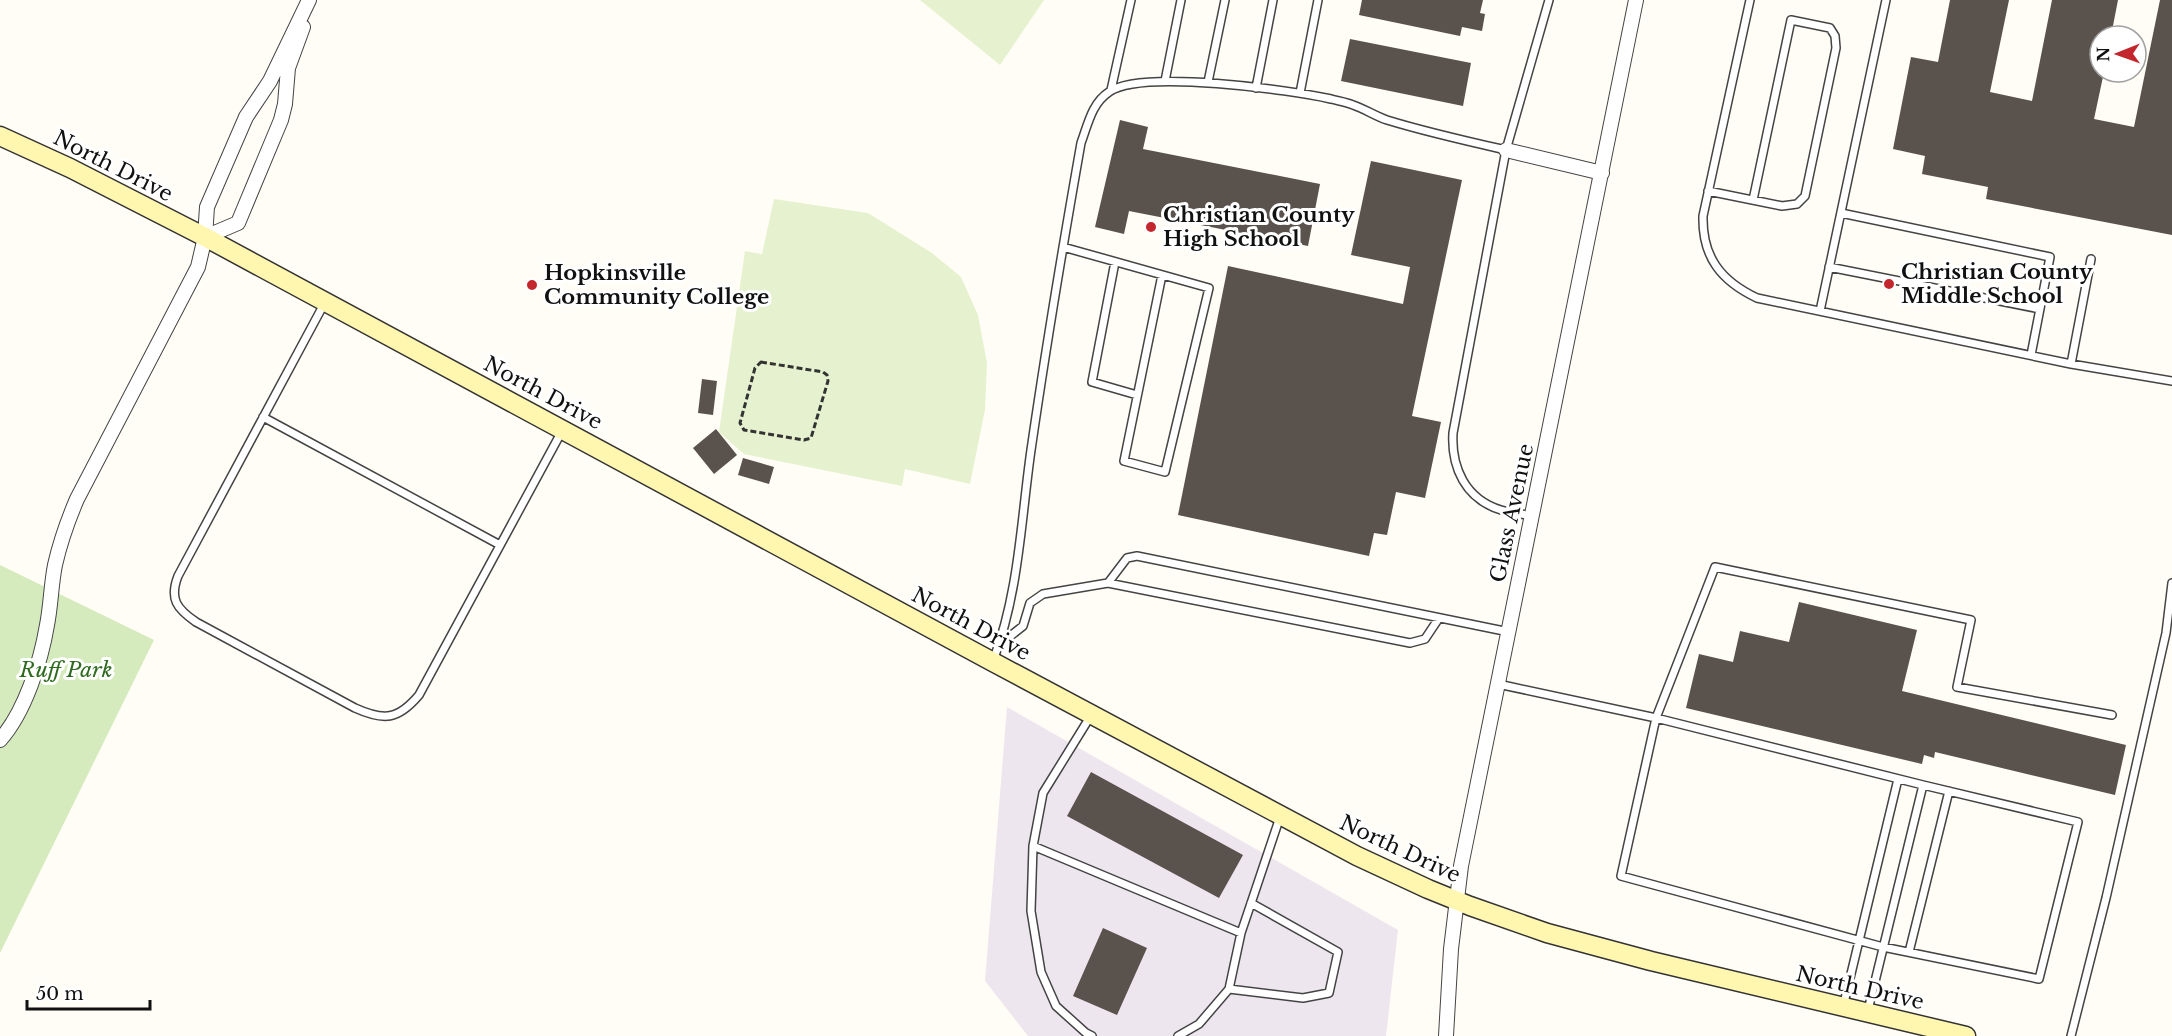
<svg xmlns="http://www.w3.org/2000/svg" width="2172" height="1036" font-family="'Libre Baskerville',serif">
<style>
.industrial{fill:#eee6ef}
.green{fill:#d5ebbd}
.pitch{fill:#e6f2cf}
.building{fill:#5a524d}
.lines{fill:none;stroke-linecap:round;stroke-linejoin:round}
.lane-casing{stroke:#444;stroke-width:10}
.street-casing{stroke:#444;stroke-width:16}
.secondary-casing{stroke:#333;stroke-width:21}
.path{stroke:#333;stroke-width:3;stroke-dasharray:6 3;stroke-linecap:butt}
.lane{stroke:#fff;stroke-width:7}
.street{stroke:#fff;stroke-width:14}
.secondary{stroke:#fff6b0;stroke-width:18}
.poi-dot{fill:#c4262e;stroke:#fff;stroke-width:2}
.labels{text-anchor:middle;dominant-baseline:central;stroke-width:6;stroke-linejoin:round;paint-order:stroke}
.street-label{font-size:21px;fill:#111;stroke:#fff}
.poi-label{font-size:21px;font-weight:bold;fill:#111;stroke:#fff;text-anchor:start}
.park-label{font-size:21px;font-style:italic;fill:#2f6b1f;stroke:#fff}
</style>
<rect width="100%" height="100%" fill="#fffdf5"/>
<path class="industrial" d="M1007 707 1398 930 1386 1036H1028L985 981Z"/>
<path class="green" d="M0 565 154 640 0 953Z"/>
<path class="pitch" d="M920 0H1044L1000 65Z
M774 199 868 213 932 253 961 277 978 315 987 363 985 410 970 484 905 469 902 486 744 454 719 432 745 251 762 254Z"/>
<path class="building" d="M1362 0H1483L1480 13 1485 14 1482 31 1462 27 1460 36 1359 15Z
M1950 0H2009L1990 92 2032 101 2052 0H2118L2111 36H2100V72H2104L2094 119 2134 127 2160 0H2172V235L1986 199 1988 187 1922 174 1925 156 1893 149 1911 57 1938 62Z
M1350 39 1471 63 1463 106 1341 81Z
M1120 120 1148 127 1143 149 1320 184 1308 246 1129 211 1124 234 1095 227Z
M1371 161 1462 180 1412 416 1441 422 1425 498 1396 492 1387 535 1374 533 1369 556 1178 515 1228 266 1403 304 1410 267 1351 255Z
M702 379 717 381 713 415 698 413Z
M716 429 737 455 714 474 693 448Z
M743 458 774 467 769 484 738 475Z
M1799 602 1917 630 1902 691 2126 745 2115 795 1935 752 1934 758 1924 755 1922 764 1686 708 1699 654 1733 662 1740 631 1789 642Z
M1091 772 1243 855 1219 898 1067 816Z
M1103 928 1147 948 1117 1015 1073 996Z"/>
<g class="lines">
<g class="lane-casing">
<path id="lane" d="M1750 0 1703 216C1702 257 1721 281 1757 298L2071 364 2172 381
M1165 81 1181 0
M1208 82 1225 0
M1256 88 1273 0
M1111 90 1131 0
M1300 93 1318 0
M1708 191 1782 206 1797 204 1805 196 1836 48 1835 36 1830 28 1791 20 1753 200
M1841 213 2050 257 2031 355
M1063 247 1209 288 1165 472 1124 461 1162 275
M1115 262 1092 382 1137 395
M1829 267 2040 309
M324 304 178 576C169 599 177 609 196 622L355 708C384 721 398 720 419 695L562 431
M1820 311 1886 0
M2071 364 2091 259
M263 417 500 545
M1533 516C1522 514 1511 513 1501 510 1465 499 1451 467 1453 433L1506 150 1549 0
M1108 583 1127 558 1137 556 1509 632
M999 645 1023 626 1030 603 1043 594 1108 583 1410 643 1425 639 1439 618
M993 661C1019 593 1021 520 1031 450 1046 347 1063 245 1081 143 1088 124 1092 103 1109 92 1141 69 1291 90 1331 99 1338 101 1346 102 1353 105 1365 109 1375 116 1387 120 1426 132 1466 141 1506 150
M1498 684 1656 718 1923 785 2078 822 2039 979 1883 947 1621 876 1656 718 1715 567 1971 620 1957 687 2112 715
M1090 717 1043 793 1033 846 1031 911 1041 972 1056 1006 1086 1033 1092 1036
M1033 846 1241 933
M1909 952 1949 791
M1229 989 1303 998 1329 993 1338 952 1251 903
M1843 1007 1898 779
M1868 1010 1923 785
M1178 1036 1199 1024 1229 989 1241 933 1280 817
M2071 1036 2106 898 2166 633 2172 583"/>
</g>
<g class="street-casing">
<path id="street" d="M1506 150 1602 173
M205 237 238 223 281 120 285 104 288 68 303 27
M0 740C25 712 41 661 47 625 51 605 51 585 55 565 60 543 68 520 77 499L198 267 205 237 207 207 246 117 270 81 309 0
M1446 1036 1451 949 1461 866 1636 0"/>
</g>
<g class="secondary-casing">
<path id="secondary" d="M0 136 70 168 205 237 993 662 1357 856 1428 889 1470 906 1547 933 1651 961 1966 1036"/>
</g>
<path class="path" d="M761 362 823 372 827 375 828 381 811 438 804 440 744 430 740 423 755 368Z"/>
<use href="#lane" class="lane"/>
<use href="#street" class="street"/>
<use href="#secondary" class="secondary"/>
</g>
<g class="poi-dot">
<circle cx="1151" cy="227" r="6"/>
<circle cx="1889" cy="284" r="6"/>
<circle cx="532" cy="285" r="6"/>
</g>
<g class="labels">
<g class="street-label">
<text transform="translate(113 166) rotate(27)">North Drive</text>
<text transform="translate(543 393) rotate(28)">North Drive</text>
<text transform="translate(1512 513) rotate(-78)">Glass Avenue</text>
<text transform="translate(971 624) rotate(28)">North Drive</text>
<text transform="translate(1400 849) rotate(25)">North Drive</text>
<text transform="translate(1860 988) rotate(13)">North Drive</text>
</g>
<g class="poi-label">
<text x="1163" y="215">Christian County<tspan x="1163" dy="24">High School</tspan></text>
<text x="1901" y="272">Christian County<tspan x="1901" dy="24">Middle School</tspan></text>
<text x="544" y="273">Hopkinsville<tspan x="544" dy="24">Community College</tspan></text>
</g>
<g class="park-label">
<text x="66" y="670">Ruff Park</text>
</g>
</g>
<g transform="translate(2118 54) rotate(269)"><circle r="28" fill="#ffffff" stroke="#a0a0a0" stroke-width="1.5"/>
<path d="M0-4.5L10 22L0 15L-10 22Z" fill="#c4262e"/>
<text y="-9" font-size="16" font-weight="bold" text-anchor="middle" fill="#111111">N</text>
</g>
<path d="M27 1000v9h123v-9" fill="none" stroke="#111111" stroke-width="3"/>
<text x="36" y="1000" font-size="18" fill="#111111" stroke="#ffffff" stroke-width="4.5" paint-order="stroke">50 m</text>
</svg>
